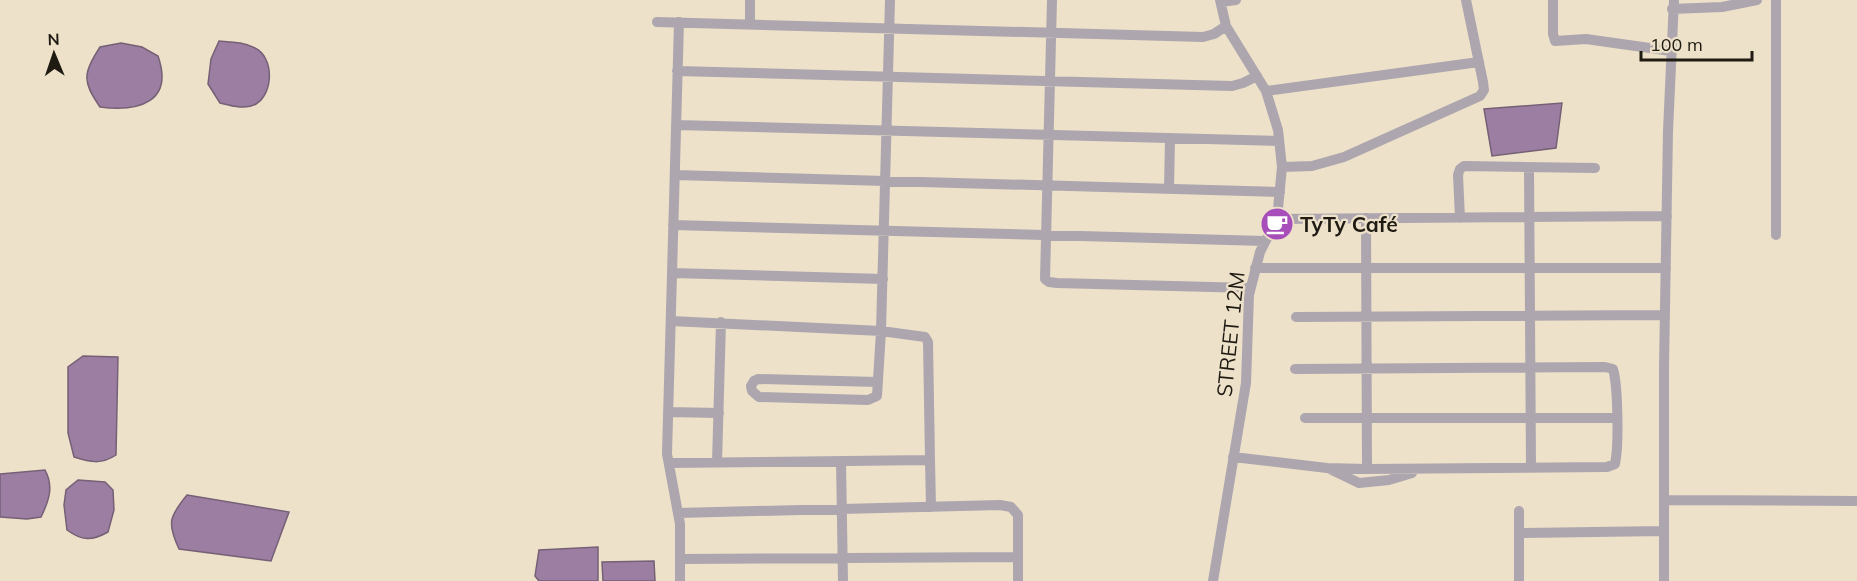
<svg xmlns="http://www.w3.org/2000/svg" width="1857" height="581" font-family="Mulish,sans-serif">
<style>
.water{fill:#9b7ea1;stroke:#766076;stroke-width:1.5}
.lines{fill:none;stroke-linecap:round;stroke-linejoin:round}
.minor{stroke:#ada6ae;stroke-width:10}
.labels{text-anchor:middle;dominant-baseline:central;stroke-width:4.5;stroke-linejoin:round;paint-order:stroke}
.poi-label{font-size:21px;font-weight:bold;fill:#1f1b13;stroke:#ede1ca;text-anchor:start}
.street-label{font-size:21px;fill:#1f1b13;stroke:#ede1ca}
</style>
<rect width="100%" height="100%" fill="#ede1ca"/>
<path class="water" d="M219 41C231 42 244 42 255 48 274 57 274 93 256 104 246 110 232 106 220 103L208 84 211 59Z
M121 43 142 47 158 56C174 102 139 112 100 107 82 81 83 74 100 47Z
M1562 103 1556 148 1492 156 1484 109Z
M83 356 118 357 116 455C101 465 90 462 74 457L68 433V367Z
M45 470C54 486 49 501 41 517L27 519 0 517V474Z
M78 480 105 482 113 490 114 510 108 532C92 541 82 541 67 530L64 505 66 490Z
M187 495 289 512 271 561 179 549C167 523 169 517 187 495Z
M598 547V581H539L535 576 539 550Z
M654 561 655 581H603L602 562Z"/>
<g class="lines">
<path class="minor" d="M1052 0 1045 279 1049 282 1057 283 1250 288
M1553 0V34L1555 41 1586 39 1671 51
M1221 2 1236 0
M1672 9 1722 7 1757 0
M657 22 1203 37 1214 34 1226 26
M679 22 667 454 680 524V581
M750 23V0
M677 71 1232 86 1243 83 1257 76
M1266 91 1479 62
M676 125 1279 141
M1282 167 1312 166 1344 157 1480 96 1484 90 1483 82 1466 0
M1529 168 1531 467
M675 175 1280 192
M1169 189 1170 138
M1366 218 1367 469
M1460 218 1458 175 1460 169 1464 166 1595 168
M1277 219 1667 216
M673 225 1265 241
M1776 235V0
M1255 268H1666
M672 273 883 279
M1296 317 1665 315
M671 321 881 331 890 0
M878 382 758 379 754 381 751 386 752 391 759 397 868 400 877 396 881 331 925 337 928 342 930 460
M668 412 719 413
M1305 418H1616
M1233 457 1327 468 1367 469 1607 467 1615 464C1619 446 1618 386 1613 369L1605 367 1295 369
M841 461 843 581
M717 462 721 322
M669 463 930 460 931 507
M1330 469 1359 483 1389 480 1412 473
M1664 500 1857 501
M1519 511V581
M678 513 1000 505 1011 507 1018 515V581
M1519 533 1664 531
M680 559 1017 557
M1213 581 1246 383 1249 295 1260 252 1277 219 1282 167 1278 130 1266 91 1226 26 1220 0
M1664 581V367L1668 131 1674 0"/>
</g>
<defs>
<g id="cafe-disc" transform="scale(1.725)"><circle r="9.5" fill="#a74eba" stroke="#ede1ca"/><path d="M-5.5-4.5H6V0H3Q3 3.5 0 3.5H-2.5Q-5.5 3.5-5.5 0ZM3-3.2v2h1.7v-2ZM-6 4.5H4V6H-6Z" fill="#fff"/></g>
</defs>
<g fill-rule="evenodd">
<use href="#cafe-disc" x="1277" y="224"/>
</g>
<g class="labels">
<g class="poi-label">
<text x="1300" y="224">TyTy Café</text>
</g>
<g class="street-label">
<text transform="translate(1230 334) rotate(-84)">STREET 12M</text>
</g>
</g>
<g transform="translate(54 54) rotate(358)" stroke="#ede1ca" stroke-width="4.5" paint-order="stroke">
<path d="M0-4.5L10 22L0 15L-10 22Z" fill="#1f1b13"/>
<text y="-9" font-size="16" font-weight="bold" text-anchor="middle" fill="#1f1b13">N</text>
</g>
<path d="M1641 51v9h111v-9" fill="none" stroke="#1f1b13" stroke-width="3"/>
<text x="1650" y="51" font-size="18" fill="#1f1b13" stroke="#ede1ca" stroke-width="4.5" paint-order="stroke">100 m</text>
</svg>
